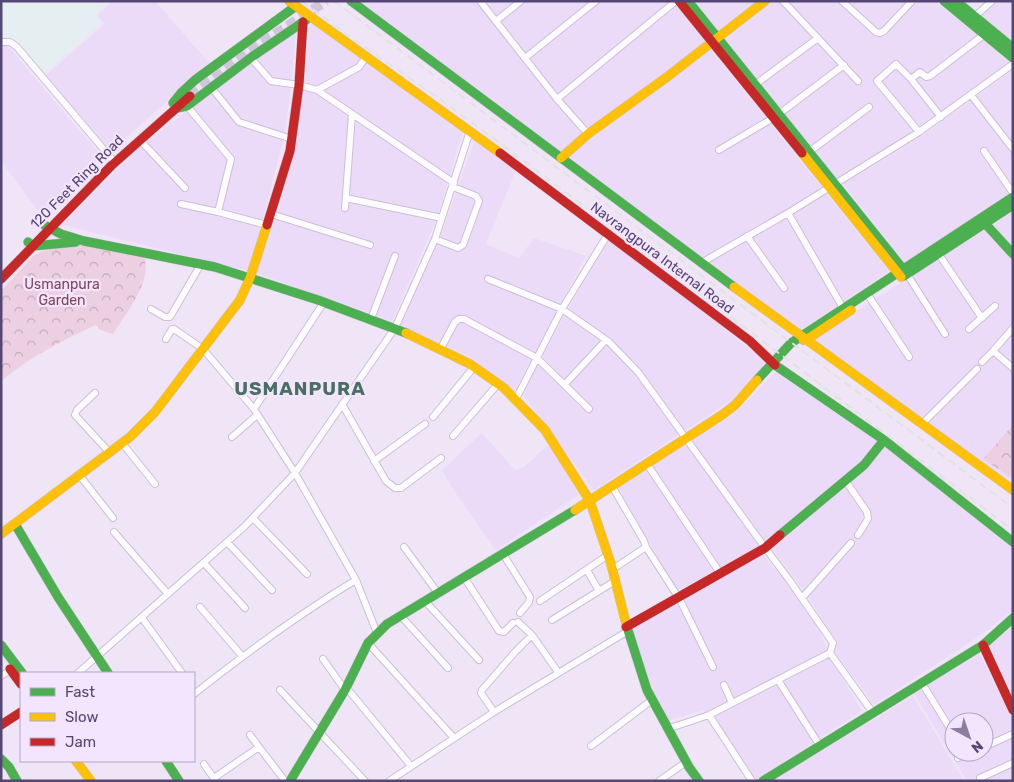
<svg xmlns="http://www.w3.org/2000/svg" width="1014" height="782" font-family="Rubik,sans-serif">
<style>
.residential{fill:#ebdbf8;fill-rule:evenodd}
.education{fill:#e5eff1}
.park{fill:url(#park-crowns)}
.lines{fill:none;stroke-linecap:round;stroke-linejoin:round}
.primary-tunnel{stroke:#d0c5dc;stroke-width:10;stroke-dasharray:10 5;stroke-linecap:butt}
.street-casing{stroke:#c9c1d5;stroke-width:8}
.fast-casing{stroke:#cbc2d6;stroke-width:10}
.slow-casing{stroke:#cbc2d6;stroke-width:10}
.jam-casing{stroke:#cbc2d6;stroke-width:10}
.street{stroke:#fdfbfe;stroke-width:6}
.fast{stroke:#4caf50;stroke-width:9}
.slow{stroke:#ffc107;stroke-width:9}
.jam{stroke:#c62828;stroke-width:9}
.rail{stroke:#e1e3e3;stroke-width:2;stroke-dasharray:8 5;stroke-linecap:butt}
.labels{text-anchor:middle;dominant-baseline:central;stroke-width:4.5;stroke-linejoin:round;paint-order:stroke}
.street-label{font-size:14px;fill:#554773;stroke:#f4e5ff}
.park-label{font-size:14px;fill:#844458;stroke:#f4e5ff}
.district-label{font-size:19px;font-weight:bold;letter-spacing:1px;fill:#4a6e62;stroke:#f4e5ff}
</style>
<defs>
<pattern id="park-crowns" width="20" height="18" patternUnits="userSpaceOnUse" patternTransform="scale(1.25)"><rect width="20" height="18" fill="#ecd0e1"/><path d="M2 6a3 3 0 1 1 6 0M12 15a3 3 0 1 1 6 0" fill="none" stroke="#c2abbb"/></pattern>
</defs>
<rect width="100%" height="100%" fill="#efe5f6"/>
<path class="residential" d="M113 1H155L210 64 111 151 45 76 104 24 97 15Z
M356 1H672L889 271 800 331Z
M694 1H935L997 49 1010 61 921 128 836 180Z
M997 1H1013V43L981 16Z
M312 22 463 131 436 221 392 321 256 273 279 209 295 150 305 81 309 26Z
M290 33 296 36 286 128 250 271 62 225 139 148 276 42Z
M6 44 102 157 43 218 1 161V47Z
M1013 70V192L905 263 843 184 922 136Z
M475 139 516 170 486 244 519 258 534 238 586 256 514 392 470 357 399 325 438 243Z
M1013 210V250L994 225Z
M985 229 1013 259V488L811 340Z
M608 239 677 291 767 363 733 399 594 490 522 394 570 306Z
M776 371 819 399 879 440 862 462 758 547 714 572 677 591 618 487 737 412Z
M482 433 515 470 524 467 547 446 551 447 579 495 496 550 452 488 442 470Z
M885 442 1013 544V610L978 637 874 705 835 652 836 641 809 598 772 548 840 490Z
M763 555 798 597 818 626 831 660 862 711 756 780 703 710 668 721 642 667 631 628Z
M1013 626V694L989 645Z
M980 654 1013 721V781H967L914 693ZM954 722H984V752H954Z
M913 696 964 781H771Z"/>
<path class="education" d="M1 1H108L97 13 100 24 45 73 13 39 1 37Z"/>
<path class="park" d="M83 245 144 256C153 281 126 313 113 334L100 330 96 325C63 340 31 356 3 380L1 378V291L33 256C49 246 65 246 83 245Z
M1013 425V479L983 459Z"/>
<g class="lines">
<path class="primary-tunnel" d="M190 96 257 46 326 1"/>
<g class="street-casing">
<path id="street" d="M480 1 557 99 588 134
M783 1 858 81
M842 1 876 32 880 33 884 31 912 1
M972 19 992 1
M496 21 521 1
M1 42H10L17 47 111 158
M251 58 271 81 299 85 317 90 454 183
M525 58 596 1
M911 79 896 64 877 81 919 132
M756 84 818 38
M211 87 239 122 292 139
M317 90 359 67 366 57
M971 95 1013 149
M557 99 676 1
M187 106 231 159 218 212 267 225
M779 114 844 65
M941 117 911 79 920 72 926 77 930 76 985 34
M140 140 185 188
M719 150 773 118
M984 151 1013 193
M809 152 869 107
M346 198 442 218
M181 204 218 212
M345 208 352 114
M788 213 843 308
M271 214 370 245
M747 236 784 288
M435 239 458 248 463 245 479 201 476 196 453 187
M938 253 982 318
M701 263 788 213 919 132 1013 64
M907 274 945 334
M488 279 562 309 609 342 638 372 755 534 790 581 833 643 830 653
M870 298 909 357
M151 309 165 317H170L201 264
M371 319 395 256
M1013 328 993 351 1013 368
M969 329 995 306
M166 339 172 329H174L203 349 254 409 324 302
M440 350 455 322 459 319H464L537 358 589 409
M982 362 993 351
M565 384 606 340
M95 393 77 410 75 415 110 453
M516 399 562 309 608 234
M342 404 386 481 395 488H401L441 458
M433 417 474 367
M922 424 977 369
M453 436 498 384
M232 437 257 415
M122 443 155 484
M374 461 425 424
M647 464 720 573
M80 476 113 518
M845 480 867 512 868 519 858 535
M612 486 644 541 646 547 680 600 713 667
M253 518 307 574
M114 532 168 594
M227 542 272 590
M404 547 438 593
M503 554 530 597 529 602 520 613
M204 563 245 608
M613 569 646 547
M587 570 599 591
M464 577 499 631 504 632 513 623
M356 580 377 633
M802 598 851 543
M425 601 479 660
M540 601 608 555
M200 607 242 656
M401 616 448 668
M142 618 182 673
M552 620 615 581
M518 622 532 635 558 672
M368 643 454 738
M323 659 345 690
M78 673 244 527 295 473 395 328 435 239 470 131
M1 676 11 670
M778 680 820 746
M922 683 954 735
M724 685 732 703
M346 687 411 766
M280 690 365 781
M194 694C246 653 299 614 356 580L295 473 254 409
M494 712 481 693 482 690 515 652 532 635
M709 715 752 781
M667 729 709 715 830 653 873 713
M250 735 259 747
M591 746 652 700
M984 747 1013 734
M958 758 972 752
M204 764 215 780
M214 778 259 747 285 781
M980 778 1013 763
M389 781 494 712 628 631
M659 781 686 762"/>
</g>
<g class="fast-casing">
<path id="fast" d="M351 1 734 287
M688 1 907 274
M944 1 1013 58
M956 1 1013 48
M173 103 181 93 195 80 296 6
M177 108 187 106 253 56 306 20
M981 219 1013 254
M44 225 61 234 84 241 215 267 318 300 406 333
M28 242 33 246 76 242
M904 276 1013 205
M775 365 884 440 1013 542
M757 380 791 343 1013 197
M15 524 58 597 108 673
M780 535 864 465 884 440
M627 627 647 690 689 767 699 781
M1 645 22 673
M1 759 9 767 17 781
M166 761 179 781
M290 781 345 690 368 643 387 624 575 510
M763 781 983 645 1013 618"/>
</g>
<g class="slow-casing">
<path id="slow" d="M289 1 500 153
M802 153 901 277
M561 158 588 134 667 77 765 1
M734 287 1013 490
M406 333 470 364 504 388 545 430 590 501 611 564 627 627
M803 340H806L851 310
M575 510 722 415 735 405 757 380
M1 534 130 437 155 412 240 300 250 278 267 225
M76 761 91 781"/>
</g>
<g class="jam-casing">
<path id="jam" d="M679 1 802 153
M500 153 750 341 775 365
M267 225 290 151 299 85 303 22
M1 279 111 166 190 96
M626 627 765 548 780 535
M983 645 1013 710
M10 669 21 684
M1 725 21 712"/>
</g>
<use href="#street" class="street"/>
<use href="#fast" class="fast"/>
<use href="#slow" class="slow"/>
<use href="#jam" class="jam"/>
<path class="rail" d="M302 1 353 39 440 99 543 175 1013 530
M334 1 1013 508"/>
</g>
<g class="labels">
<g class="street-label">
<text transform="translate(77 182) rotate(-45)">120 Feet Ring Road</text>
<text transform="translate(662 258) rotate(37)">Navrangpura Internal Road</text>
</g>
<g class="park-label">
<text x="62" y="284">Usmanpura<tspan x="62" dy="16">Garden</tspan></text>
</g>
<g class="district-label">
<text x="300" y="388">USMANPURA</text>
</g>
</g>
<rect width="1014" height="782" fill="none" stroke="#554773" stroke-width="5"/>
<rect x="20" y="672" width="175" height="90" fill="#f4e5ff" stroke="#b4a6c7"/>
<rect x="30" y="688" width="25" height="8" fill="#4caf50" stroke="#b4a6c7"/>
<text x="65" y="697" font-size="15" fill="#554773">Fast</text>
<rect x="30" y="713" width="25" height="8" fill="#ffc107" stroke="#b4a6c7"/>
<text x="65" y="722" font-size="15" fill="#554773">Slow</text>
<rect x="30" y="738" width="25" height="8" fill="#c62828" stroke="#b4a6c7"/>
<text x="65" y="747" font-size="15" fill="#554773">Jam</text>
<g transform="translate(969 737) rotate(140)"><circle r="24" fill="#f4e5ff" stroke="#b4a6c7"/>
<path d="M0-4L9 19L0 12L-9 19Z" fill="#8b7ea1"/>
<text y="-8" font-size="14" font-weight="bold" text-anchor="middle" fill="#554773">N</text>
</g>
</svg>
